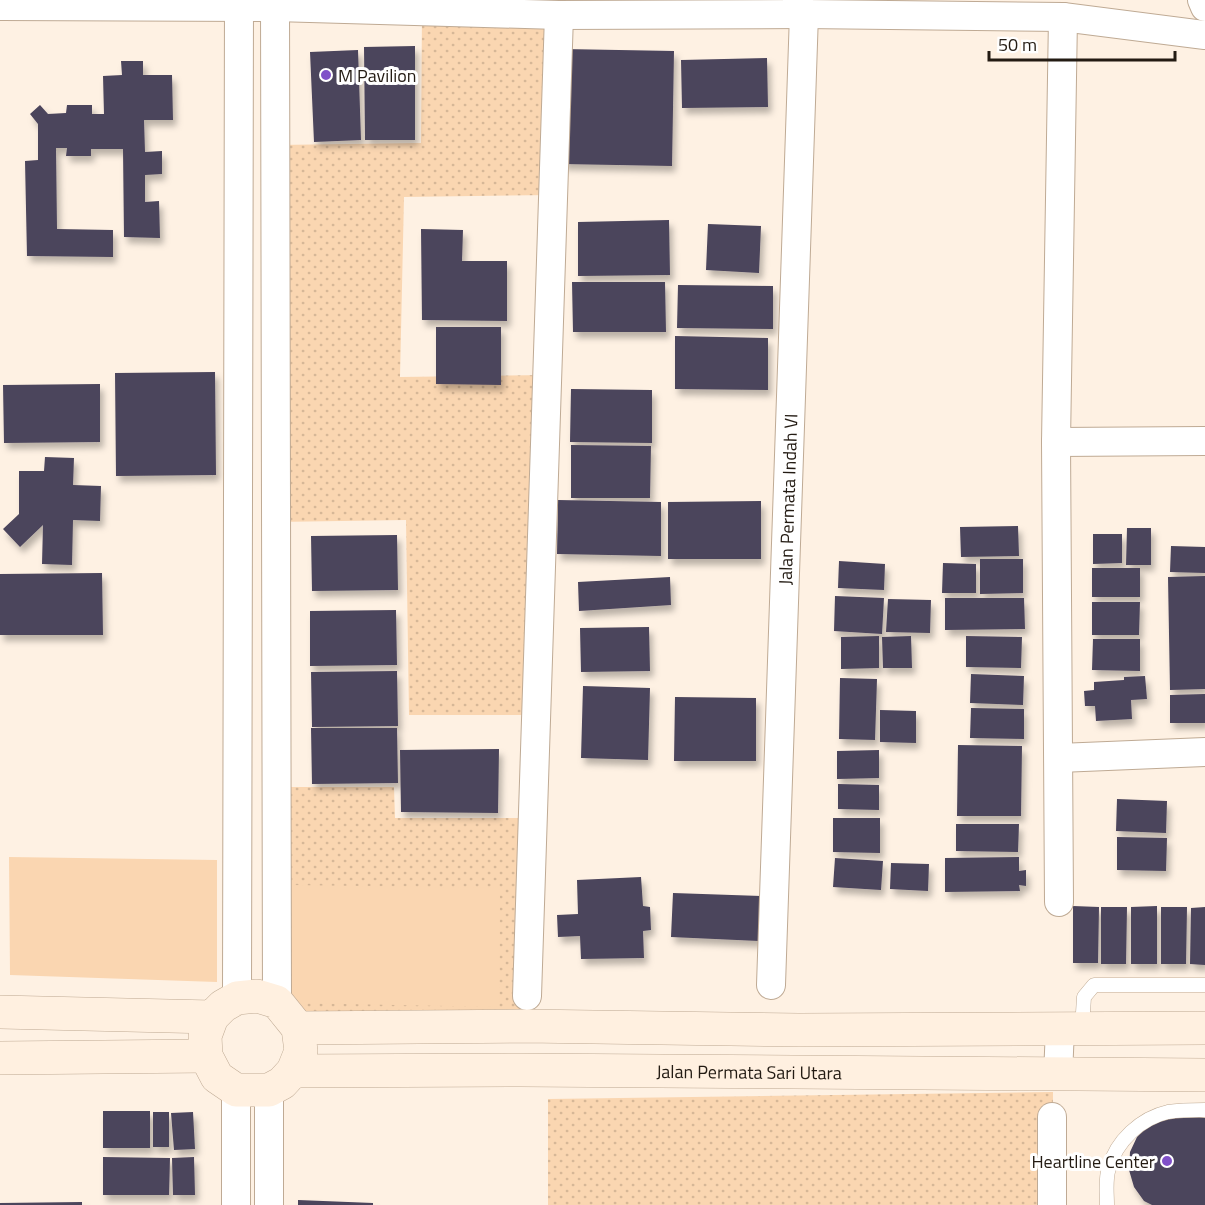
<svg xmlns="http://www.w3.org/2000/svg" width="1205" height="1205" font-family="'Titillium Web',sans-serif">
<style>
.grass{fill:url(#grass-dots)}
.garden{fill:#fad6b1}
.building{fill:#4b445b;filter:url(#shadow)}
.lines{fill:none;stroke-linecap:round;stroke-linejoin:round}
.lane-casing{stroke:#bfaa94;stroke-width:15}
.street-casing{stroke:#bfaa94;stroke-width:30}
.secondary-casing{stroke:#bfaa94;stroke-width:34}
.lane{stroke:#fff;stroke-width:14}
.street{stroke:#fff;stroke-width:28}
.secondary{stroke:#fff0e0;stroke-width:33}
.poi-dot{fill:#8050c8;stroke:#fff;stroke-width:2}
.labels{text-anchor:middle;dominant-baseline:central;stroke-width:6;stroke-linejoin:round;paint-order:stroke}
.poi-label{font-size:18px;fill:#231b13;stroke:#fff;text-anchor:start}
.street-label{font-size:18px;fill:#231b13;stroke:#fff}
</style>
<defs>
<pattern id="grass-dots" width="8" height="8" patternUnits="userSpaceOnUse" patternTransform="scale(1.5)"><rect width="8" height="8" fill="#fad6b1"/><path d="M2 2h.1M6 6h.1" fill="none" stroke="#d6b797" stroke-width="1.8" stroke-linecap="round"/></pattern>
<filter id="shadow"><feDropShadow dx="3.5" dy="6" stdDeviation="3" flood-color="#0004"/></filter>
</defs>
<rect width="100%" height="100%" fill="#fef1e3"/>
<path class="grass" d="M422 11 559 15 553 195 404 197 400 377 547 375 536 715H409L406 520 276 522V145L421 143Z
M277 787H394L395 818H533L526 1026 298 1028 277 1002Z
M1053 1092 1052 1205H548V1099Z"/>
<path class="garden" d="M9 857 217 860V982L10 975Z
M291 885 500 888 499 1007 292 1003Z"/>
<path class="building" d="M415 46V140H365L364 47Z
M563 49 674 51 672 166 562 164Z
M358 50 361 140 314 142 310 52Z
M767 58 768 107 682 108 681 60Z
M121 61H143V75H172L173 120H144L145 152 162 151V174L145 175V202L159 201 160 238 124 237 123 149H91V156H66L67 148H56L57 229 113 230V257L27 256 25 161 38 160V124L30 114 40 105 48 114 66 113 67 105H92V114H104L103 76 122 75Z
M669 220 670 275 578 276V222Z
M708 224 761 226 759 273 706 270Z
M421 229 463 230 462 261H507V321L422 320Z
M572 282H665L666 332H573Z
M678 285 773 286V329L677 328Z
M436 327H501V385L436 384Z
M675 336 768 338V390L675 389Z
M215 372 216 475 116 476 115 373Z
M100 384V442L4 443 3 385Z
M571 389 652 390V443L570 442Z
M571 445 651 446 650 498H571Z
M45 457 74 458 73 485 101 486 100 521 73 520 72 565 42 564 43 525 20 547 3 529 19 514V471H44Z
M558 500 661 502V556L557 554Z
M761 501V559H668V502Z
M1018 526 1019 556 961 557 960 527Z
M1127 528H1151V565H1126Z
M1093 534H1122V563L1093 564Z
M397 535 398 590 312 591 311 536Z
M1171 546 1205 547V573L1170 572Z
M980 559H1023V593L980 594Z
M839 561 885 564 884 590 838 588Z
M943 563 976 564V593H942Z
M1092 568H1140V597H1092Z
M102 573 103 635H0V574Z
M1205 576V689L1170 690 1168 577Z
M670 577 671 605 579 611 578 582Z
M835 596 884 598 882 634 834 631Z
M945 598H1024L1025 629 945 630Z
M888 599 931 600 930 633 886 632Z
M1092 602H1140L1139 635H1092Z
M396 610 397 665 310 666V611Z
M649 627 650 671 581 672 580 628Z
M879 636V668L841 669V637Z
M911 636 912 668H883L882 637Z
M966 636 1022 637 1021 668 966 667Z
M1093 639H1140V671L1092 670Z
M397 671 398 726 312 727 311 672Z
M971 674 1024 676 1023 705 970 703Z
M1145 676 1147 699 1131 700 1132 719 1096 721 1095 706H1085L1084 691 1094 690V682L1124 680V677Z
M840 678 877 679 875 740 839 739Z
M583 686 650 688 648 760 581 758Z
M1205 694V723H1170V695Z
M675 697 756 698V761H674Z
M971 708 1024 709V739L970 738Z
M880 710 916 711V743L880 742Z
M311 728H397L398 783 312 784Z
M958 745 1022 746 1021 816H957Z
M499 749 498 813 401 812 400 750Z
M879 750V778L837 779V751Z
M838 784 879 785V810L838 809Z
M1117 799 1167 801 1166 833 1116 831Z
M833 818H880V853L833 852Z
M956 824H1019L1018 852 956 851Z
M1117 837 1167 838 1166 871 1117 870Z
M1019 857V871L1026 870V886L1019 885 1020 891 945 892V858Z
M835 858 883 861 881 890 833 887Z
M891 863 929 864 928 891 890 889Z
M641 877 643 906 650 907 651 930 643 931 644 958 581 959 580 936 558 937 557 915 578 914 577 880Z
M673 893 761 896 759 941 671 937Z
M1073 906 1099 907 1098 963H1073Z
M1157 906V964H1131V907Z
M1101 907H1127L1126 964H1101Z
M1161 907H1187L1186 964H1161Z
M1205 907V965L1190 964 1191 908Z
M103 1111H150V1148H103Z
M153 1112H169V1147H153Z
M193 1112 195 1149 174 1150 171 1113Z
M1181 1114 1205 1118V1205H1152L1144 1201 1134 1187 1129 1170 1130 1152 1137 1137 1149 1124Z
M103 1157 170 1158 169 1195H103Z
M194 1157 195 1195H173L172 1158Z
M298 1200 373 1203V1205H298Z
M82 1202V1205H0V1203Z"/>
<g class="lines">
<g class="lane-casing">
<path id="lane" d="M1082 1029 1084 997 1094 985H1205
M1107 1205C1107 1193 1105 1179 1109 1168 1116 1141 1141 1118 1168 1112 1180 1110 1193 1110 1205 1110"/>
</g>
<g class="street-casing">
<g id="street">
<path d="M275 0 277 1002"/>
<path d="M1202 0 1205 7"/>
<path d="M0 6 275 7 559 15 804 14 1063 17 1205 35"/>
<path d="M1056 442 1205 441"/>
<path d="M1059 758 1205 752"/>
<path d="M1059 902 1056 442 1063 17"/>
<path id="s1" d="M771 985 804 14 797 0"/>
<path d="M527 996 559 15"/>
<path d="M237 998 239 0"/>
<path d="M1058 1075 1060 1029"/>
<path d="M1052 1117V1205"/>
<path d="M236 1205V1090"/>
<path d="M269 1205V1090"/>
</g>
</g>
<g class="secondary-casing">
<g id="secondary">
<path d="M0 1012 212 1017 223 1006 237 998 257 996 277 1002 298 1028 301 1051 293 1071 282 1083 269 1090H236L217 1077 206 1056 205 1036 212 1017"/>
<path d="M298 1028 526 1026 799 1030 1205 1028"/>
<path d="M0 1058 206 1056"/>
<path id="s2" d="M293 1071 521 1070 1205 1075"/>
</g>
</g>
<use href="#lane" class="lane"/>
<use href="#street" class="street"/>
<use href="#secondary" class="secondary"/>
</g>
<g class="poi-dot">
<circle cx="326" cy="75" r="6"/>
<circle cx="1167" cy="1161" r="6"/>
</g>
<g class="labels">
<g class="poi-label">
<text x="338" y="75">M Pavilion</text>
<text x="1155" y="1161" text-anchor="end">Heartline Center</text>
</g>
<g class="street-label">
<text stroke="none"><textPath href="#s1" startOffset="486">Jalan Permata Indah VI</textPath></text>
<text stroke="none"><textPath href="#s2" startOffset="456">Jalan Permata Sari Utara</textPath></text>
</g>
</g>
<path d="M989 51v9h186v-9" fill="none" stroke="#231b13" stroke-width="3"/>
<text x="998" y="51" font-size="18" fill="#231b13" stroke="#ffffff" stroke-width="4.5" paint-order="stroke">50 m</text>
</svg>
